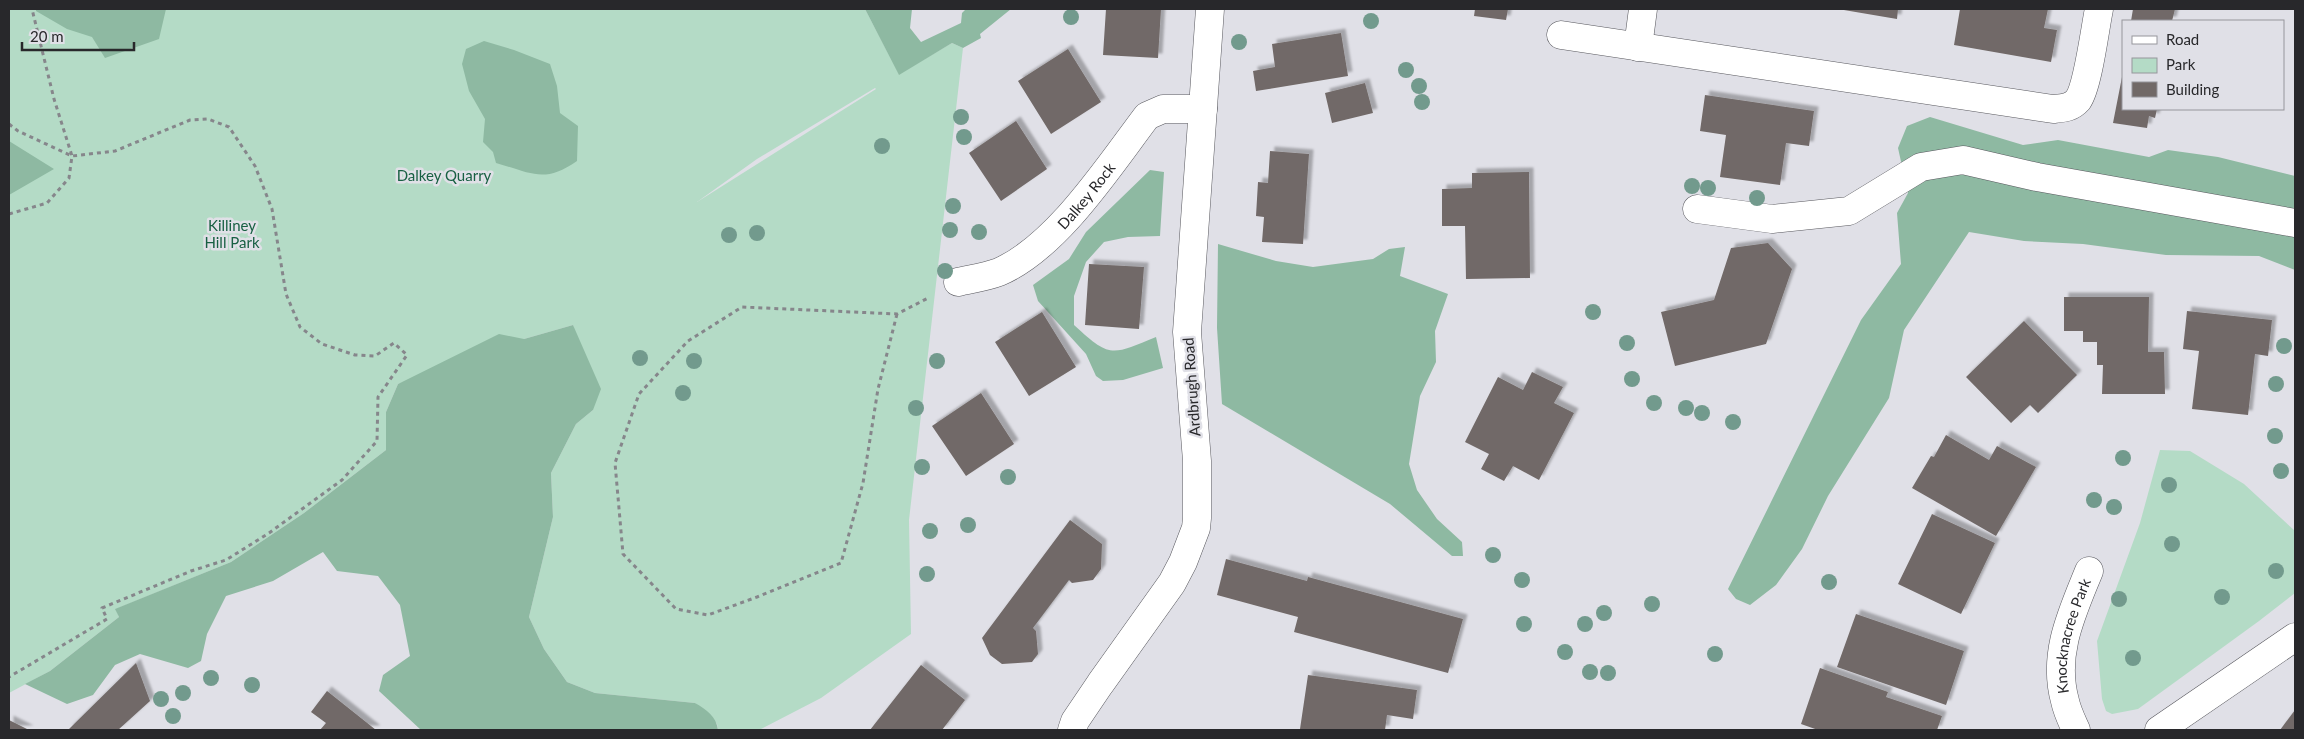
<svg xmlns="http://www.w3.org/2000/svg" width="2304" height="739" font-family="Lato,sans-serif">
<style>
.green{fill:#b4dbc6;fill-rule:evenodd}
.forest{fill:#8eb9a2}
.building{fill:#716967;filter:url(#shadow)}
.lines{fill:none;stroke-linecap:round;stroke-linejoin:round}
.minor-casing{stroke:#58585e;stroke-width:29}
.path{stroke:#86868b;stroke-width:3;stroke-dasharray:4 4;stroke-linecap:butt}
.minor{stroke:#fff;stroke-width:28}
.tree{fill:#729a8d}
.labels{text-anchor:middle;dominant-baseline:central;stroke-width:5;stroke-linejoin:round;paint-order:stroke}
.park-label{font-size:15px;fill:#186043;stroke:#e0e0e7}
.street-label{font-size:15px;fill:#28282b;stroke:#e0e0e7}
</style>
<defs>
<filter id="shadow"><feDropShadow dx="4.5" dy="-4.5" stdDeviation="1" flood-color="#0004"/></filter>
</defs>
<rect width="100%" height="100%" fill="#e0e0e7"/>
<path class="green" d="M9 9H865L899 74 952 43 963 48 909 520 911 634 821 698 759 730H718L717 724 695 703 595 693 567 682 544 649 529 617 553 517 551 473 576 424 593 410 573 325 524 339 398 384 386 412V450L304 513 231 562 116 609 119 617 50 671 9 693ZM875 88 876 89 697 202 757 159Z
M2160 450 2190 451 2244 484 2295 531V593L2259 621 2138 709 2112 714 2106 711 2102 699 2097 641 2140 523Z"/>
<path class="forest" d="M36 9H166L159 39 105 58 92 37 67 29 36 11Z
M865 9H912L910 28 921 42 961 23 962 13 966 9H1011L980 34 981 38 963 48 952 43 899 75Z
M484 41 514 50 550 64 557 86 560 113 578 126 577 161C544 184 532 173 496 163L493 152 483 142 485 119 469 91 462 64 466 49Z
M1930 117 2023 145 2058 140 2149 157 2168 150 2218 157 2295 176V270L2259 256 2166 255 2083 244 2024 241 1969 232 1904 330 1889 398 1828 496 1802 549 1776 585 1750 605 1736 599 1728 589 1861 320 1901 264 1897 213 1908 193 1898 148 1907 126Z
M9 141 54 169 9 195Z
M1150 170 1164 172 1160 236 1128 237 1104 242 1086 262 1074 296V325C1111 359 1111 355 1156 337L1163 368 1123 380 1103 381 1096 376 1086 354 1038 301 1033 285 1069 259 1086 232Z
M1218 244 1276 261 1313 267 1373 259 1389 249 1405 247 1400 276 1448 294 1435 331 1436 362 1420 396 1409 464 1417 490 1437 519 1462 542 1463 556H1452L1390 504 1222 404 1217 328Z
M573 325 601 389 593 410 576 424 551 473 553 517 529 617 544 649 567 682 595 693 695 703C707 710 716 716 718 730H421L379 691 383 675 410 656 400 605 378 576 337 571 323 552 273 581 226 596 207 634 201 661 188 668 140 654 115 665 93 695 67 704 25 684 50 671 119 617 115 609 231 562 304 513 386 450V412L398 384 499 334 524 339Z"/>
<path class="building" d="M1106 9H1161L1158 58 1103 55Z
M1475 9H1508L1506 20 1474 16Z
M1838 9H1898L1897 19Z
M1960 9H2048L2044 28 2057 30 2051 62 1954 45Z
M2133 9H2175L2172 21H2131Z
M1341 33 1348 76 1256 91 1253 71 1275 67 1272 44Z
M1068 49 1101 102 1051 134 1018 81Z
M2122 77 2123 109H2157L2155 118 2149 116 2147 128 2113 123Z
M1365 83 1373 113 1332 123 1325 93Z
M1705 95 1814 111 1809 146 1786 143 1780 185 1720 177 1726 135 1700 131Z
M1016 121 1047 169 1001 201 969 153Z
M1270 151 1309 154 1303 244 1262 242 1264 217 1256 216 1258 182 1268 183Z
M1529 172 1530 278 1466 279 1465 226H1442V189L1472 188V173Z
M1768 243 1792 269 1766 344 1675 366 1661 312 1714 300 1731 248Z
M1089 264 1144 267 1139 329 1085 325Z
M2064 297H2149L2148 352H2164L2165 394H2102L2103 365H2097V342H2083V331H2064Z
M2187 311 2272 320 2268 356 2255 354 2248 415 2192 409 2199 351 2183 349Z
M1042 312 1076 367 1029 396 995 342Z
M2024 321 2077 375 2038 413 2030 405 2011 423 1966 377Z
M1532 372 1563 387 1554 403 1574 413 1539 480 1513 466 1504 481 1481 469 1489 454 1465 442 1498 377 1523 390Z
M981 393 1014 444 966 476 932 426Z
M1946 435 1989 460 1997 446 2036 467 1996 536 1912 488 1931 456 1934 457Z
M1932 514 1995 543 1961 614 1898 584Z
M1070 520 1102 544 1101 569 1093 580 1072 583 1069 580 1033 628 1036 631 1038 654 1032 662 1002 664 990 655 982 638Z
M1226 559 1307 581 1308 577 1463 619 1448 673 1294 632 1298 617 1217 595Z
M1856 614 1964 651 1946 705 1837 667Z
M136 663 150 701 118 730H68Z
M921 665 965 700 942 730H870Z
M1820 668 1888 692 1886 697 1942 716 1937 730H1818L1801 724Z
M1308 675 1417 690 1413 719 1387 715 1385 730 1300 729Z
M327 691 376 730H320L326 723 311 712Z
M2295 710V730H2280Z
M9 720 29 730H9Z"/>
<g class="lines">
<g class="minor-casing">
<g id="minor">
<path d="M1561 35 2053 109C2063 108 2071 108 2078 100 2088 86 2095 28 2099 9"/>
<path d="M1638 47 1643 9"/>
<path d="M1697 209 1772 219 1849 211 1921 167 1963 160 2037 177 2295 223"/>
<path id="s1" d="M958 282C971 279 986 277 999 272 1057 247 1109 166 1147 116L1163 109H1203"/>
<path d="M1072 730 1075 721 1100 684 1172 583 1183 562 1196 528 1197 518V461L1187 332 1210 9"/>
<path id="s2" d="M2076 730C2072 721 2067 711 2065 701 2052 654 2072 613 2089 571"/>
<path d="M2159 730 2295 637"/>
</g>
</g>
<path class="path" d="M9 124 18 131 72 156 115 151 190 120 208 119 229 127 255 166 272 209 286 294 300 327 322 344 355 355 375 356 394 343 407 355 378 397 377 441 342 480 269 533 226 560 191 571 102 608 107 619 9 677
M9 214 47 203 69 178 72 156 54 99 32 9
M897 314 878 389 863 483 841 563 757 597 708 615 676 609 623 554 615 463 639 394 688 341 742 307 897 314 928 298"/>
<use href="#minor" class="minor"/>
</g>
<g class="tree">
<circle cx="1071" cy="17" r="8"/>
<circle cx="1371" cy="21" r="8"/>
<circle cx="1239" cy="42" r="8"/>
<circle cx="1406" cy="70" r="8"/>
<circle cx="1419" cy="86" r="8"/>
<circle cx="1422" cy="102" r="8"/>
<circle cx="961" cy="117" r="8"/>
<circle cx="964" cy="137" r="8"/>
<circle cx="882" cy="146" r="8"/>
<circle cx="1692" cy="186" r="8"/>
<circle cx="1708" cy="188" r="8"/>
<circle cx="1757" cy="198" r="8"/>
<circle cx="953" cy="206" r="8"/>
<circle cx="950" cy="230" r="8"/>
<circle cx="979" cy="232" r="8"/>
<circle cx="757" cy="233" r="8"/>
<circle cx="729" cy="235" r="8"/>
<circle cx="945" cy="271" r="8"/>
<circle cx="1593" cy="312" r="8"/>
<circle cx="1627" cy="343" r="8"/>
<circle cx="2284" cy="346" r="8"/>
<circle cx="640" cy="358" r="8"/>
<circle cx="694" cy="361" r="8"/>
<circle cx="937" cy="361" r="8"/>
<circle cx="1632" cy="379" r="8"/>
<circle cx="2276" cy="384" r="8"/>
<circle cx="683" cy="393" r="8"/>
<circle cx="1654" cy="403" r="8"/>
<circle cx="916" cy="408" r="8"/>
<circle cx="1686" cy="408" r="8"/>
<circle cx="1702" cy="413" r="8"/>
<circle cx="1733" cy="422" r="8"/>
<circle cx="2275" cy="436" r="8"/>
<circle cx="2123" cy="458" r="8"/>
<circle cx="922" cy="467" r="8"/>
<circle cx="2281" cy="471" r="8"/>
<circle cx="1008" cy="477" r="8"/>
<circle cx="2169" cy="485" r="8"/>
<circle cx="2094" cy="500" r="8"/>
<circle cx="2114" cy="507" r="8"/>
<circle cx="968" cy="525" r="8"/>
<circle cx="930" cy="531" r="8"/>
<circle cx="2172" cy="544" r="8"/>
<circle cx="1493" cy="555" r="8"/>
<circle cx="2276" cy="571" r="8"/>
<circle cx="927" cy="574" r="8"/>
<circle cx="1522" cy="580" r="8"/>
<circle cx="1829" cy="582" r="8"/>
<circle cx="2222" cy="597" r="8"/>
<circle cx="2119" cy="599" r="8"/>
<circle cx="1652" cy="604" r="8"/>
<circle cx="1604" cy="613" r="8"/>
<circle cx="1524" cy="624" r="8"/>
<circle cx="1585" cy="624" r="8"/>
<circle cx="1565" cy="652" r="8"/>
<circle cx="1715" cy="654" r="8"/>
<circle cx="2133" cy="658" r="8"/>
<circle cx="1590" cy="672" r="8"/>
<circle cx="1608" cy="673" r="8"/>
<circle cx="211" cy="678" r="8"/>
<circle cx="252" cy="685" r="8"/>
<circle cx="183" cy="693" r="8"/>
<circle cx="161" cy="699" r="8"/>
<circle cx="173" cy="716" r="8"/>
</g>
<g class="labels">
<g class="park-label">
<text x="444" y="175">Dalkey Quarry</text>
<text x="232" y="225">Killiney<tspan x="232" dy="17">Hill Park</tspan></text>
</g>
<g class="street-label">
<text stroke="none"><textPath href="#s1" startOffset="159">Dalkey Rock</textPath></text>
<text transform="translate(1191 387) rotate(-94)">Ardbrugh Road</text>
<text stroke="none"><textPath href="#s2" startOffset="98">Knocknacree Park</textPath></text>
</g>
</g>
<rect width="2304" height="739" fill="none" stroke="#28282b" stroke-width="20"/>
<rect x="2122" y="20" width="162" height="90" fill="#e0e0e7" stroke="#96969c"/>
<rect x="2132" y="36" width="25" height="8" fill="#ffffff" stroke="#96969c"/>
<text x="2166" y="45" font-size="15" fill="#28282b">Road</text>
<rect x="2132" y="58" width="25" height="15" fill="#b4dbc6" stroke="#96969c"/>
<text x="2166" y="70" font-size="15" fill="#28282b">Park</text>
<rect x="2132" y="82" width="25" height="15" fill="#716967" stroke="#96969c"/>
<text x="2166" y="95" font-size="15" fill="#28282b">Building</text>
<path d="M22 42v8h112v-8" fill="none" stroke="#28282b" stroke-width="2.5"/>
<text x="30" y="42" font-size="15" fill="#28282b" stroke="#e0e0e7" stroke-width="4" paint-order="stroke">20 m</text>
</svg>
